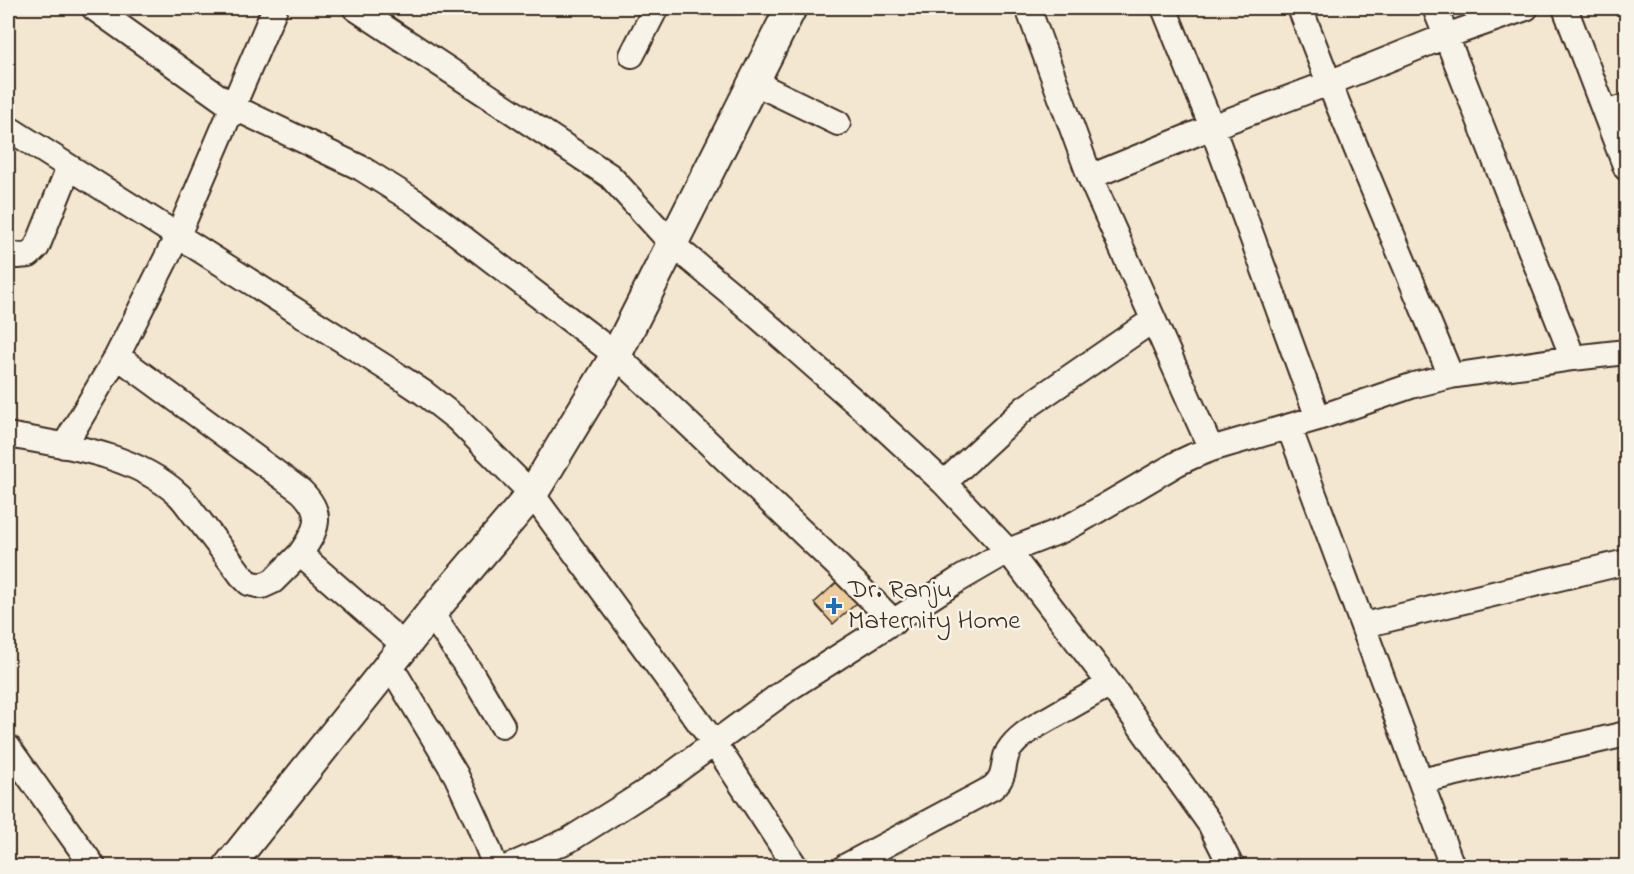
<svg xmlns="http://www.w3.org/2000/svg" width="1634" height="874" font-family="'Indie Flower',sans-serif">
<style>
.building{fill:#eccb9d;stroke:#3b2a1e;stroke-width:1.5}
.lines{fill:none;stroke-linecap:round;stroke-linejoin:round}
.minor-casing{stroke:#3b2a1e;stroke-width:28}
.tertiary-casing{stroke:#3b2a1e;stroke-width:34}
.minor{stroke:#f7f3e8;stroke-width:24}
.tertiary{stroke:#f7f3e8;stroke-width:30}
.poi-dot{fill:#1f6fb2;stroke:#f7f3e8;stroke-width:2}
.labels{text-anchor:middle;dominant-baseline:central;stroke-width:5;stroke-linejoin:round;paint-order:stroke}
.poi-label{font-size:27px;fill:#3b2a1e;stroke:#f7f3e8;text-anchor:start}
</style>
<rect width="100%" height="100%" fill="#f4e7d2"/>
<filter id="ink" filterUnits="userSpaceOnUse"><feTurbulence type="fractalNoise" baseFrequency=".0167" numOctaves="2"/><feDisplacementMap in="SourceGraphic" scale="12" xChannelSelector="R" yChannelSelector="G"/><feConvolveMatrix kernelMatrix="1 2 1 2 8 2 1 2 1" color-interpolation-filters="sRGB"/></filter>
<g filter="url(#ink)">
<path class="building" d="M838 581 857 603 833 624 814 603Z"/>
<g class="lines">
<g class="minor-casing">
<path id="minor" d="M94 8 233 107 361 168 417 203 616 355 838 566 894 622
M355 8 610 176 673 245 744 304 878 422 944 483 1008 551 1110 684 1210 824 1231 866
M1028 8 1090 177
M1164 8 1212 127 1318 418
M1300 8 1329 83 1451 376
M1435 8 1573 358
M1565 8 1626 168
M632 55 656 8
M753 82 838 123
M1606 114 1626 106
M8 128 391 371 424 393 457 419 532 494 715 744 795 866
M8 253 18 256 29 255 37 247 69 167
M117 356 178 235 275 8
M1289 427 1452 866
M8 435C66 446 133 453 179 495 186 502 192 512 199 520 213 538 227 556 241 575L249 583 262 586 273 581 300 554 405 646
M64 446 117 356 301 491C325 514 317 530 300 554
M1211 449 1090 177 1212 127 1329 83 1446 36 1526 8
M944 483 1025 408 1153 320
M431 613 473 676 502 725
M1364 625 1626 562
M390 665 456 775 479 825 495 866
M8 747 93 866
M1421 781 1626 734
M510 866 569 840 625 805 667 778 785 691 958 580 1008 551 1060 531 1076 523 1178 463 1193 456 1211 449 1318 418 1414 385 1451 376 1573 358 1626 352
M846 866 992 788C1009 775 1000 760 1011 747 1023 732 1041 723 1057 714 1075 704 1092 694 1110 684"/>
</g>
<g class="tertiary-casing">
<path id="tertiary" d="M229 866 431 613 532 494 542 478 616 355 791 8"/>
</g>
<use href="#minor" class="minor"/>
<use href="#tertiary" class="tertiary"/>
</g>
</g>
<path class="poi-dot" d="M831 597h6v6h6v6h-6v6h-6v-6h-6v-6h6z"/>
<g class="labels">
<g class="poi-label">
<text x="848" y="590">Dr. Ranju<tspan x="848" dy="31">Maternity Home</tspan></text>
</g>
</g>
<rect width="1634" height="874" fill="none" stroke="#f7f3e8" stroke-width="30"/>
<rect x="15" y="15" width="1604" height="844" fill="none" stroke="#3b2a1e" stroke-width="2" filter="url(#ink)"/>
</svg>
